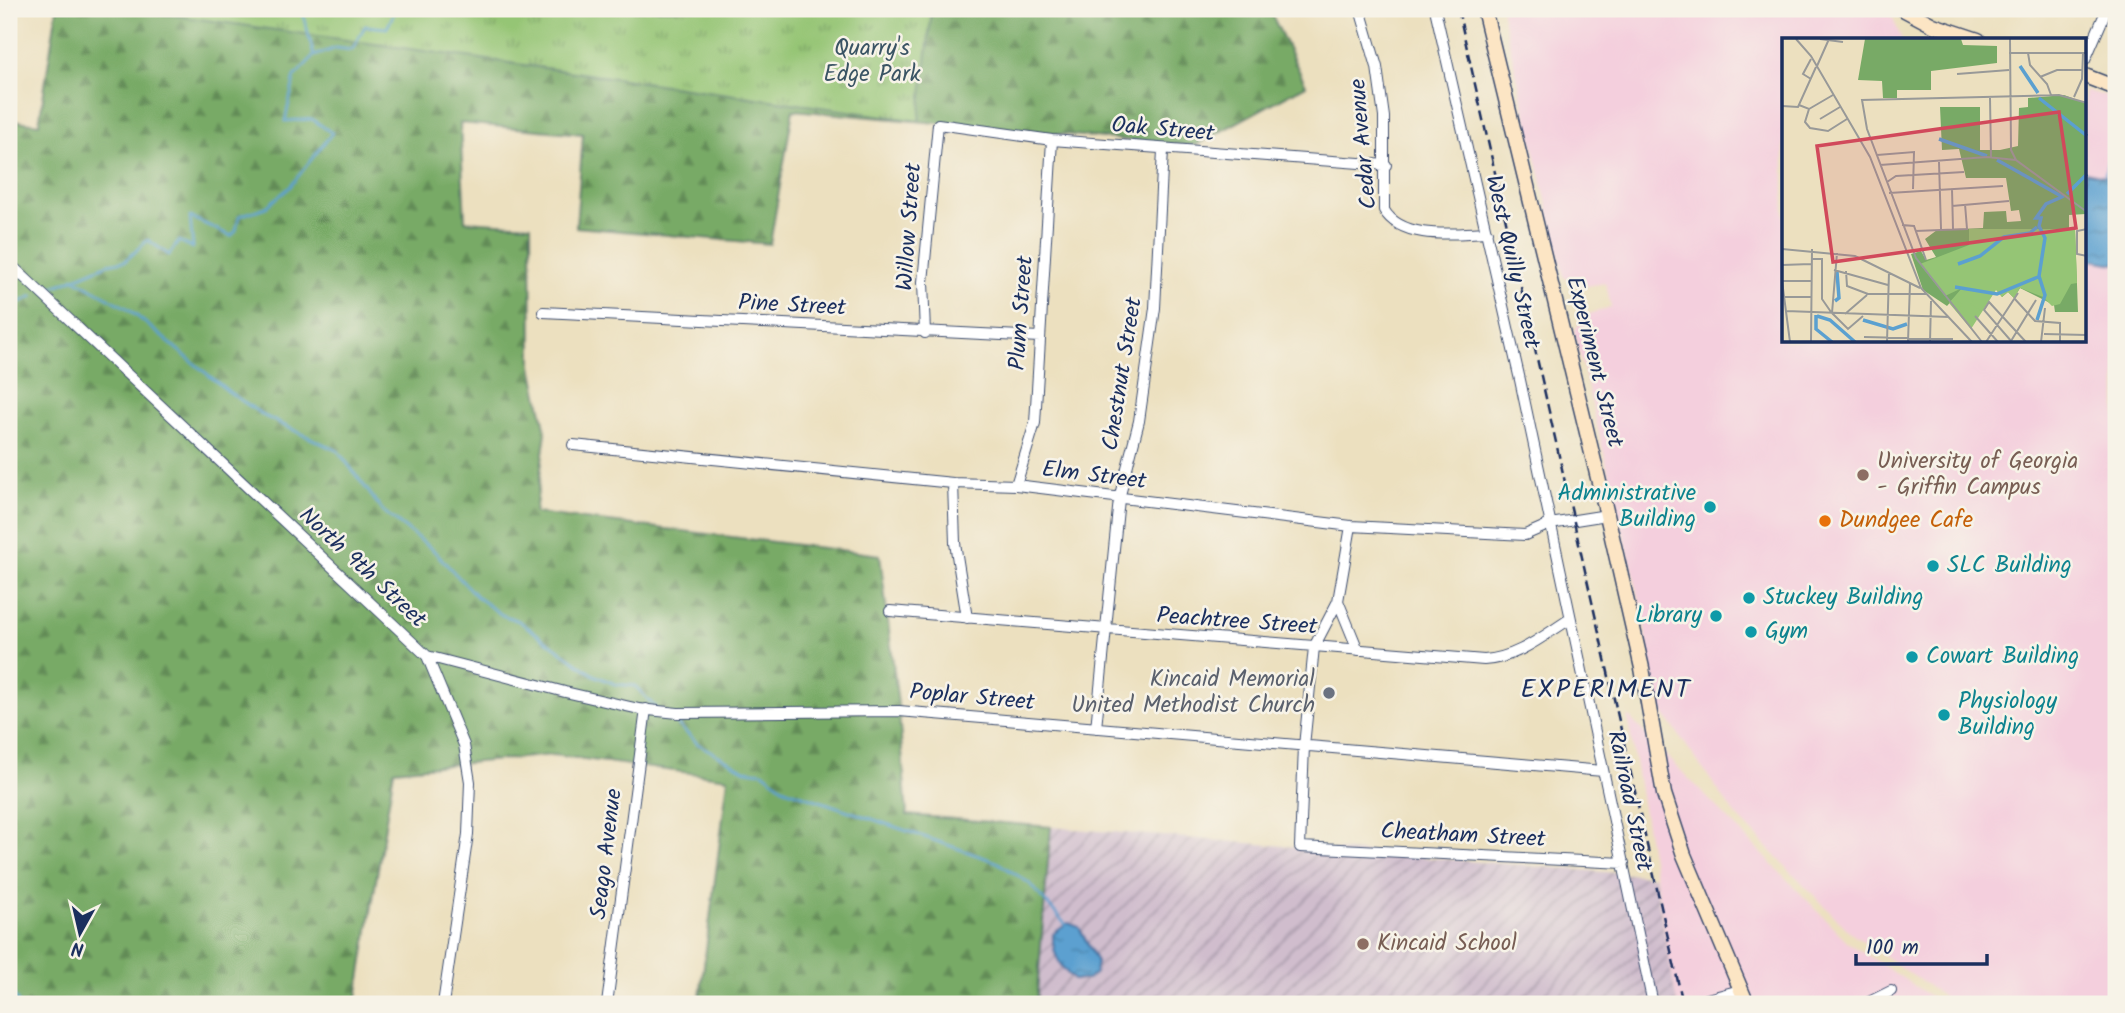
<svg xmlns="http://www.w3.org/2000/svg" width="2125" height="1013" font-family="Kalam,sans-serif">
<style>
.built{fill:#f4cfdd}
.industrial{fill:url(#industrial-furrows)}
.forest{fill:url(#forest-firs);stroke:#4a6c62;stroke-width:2}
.park{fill:url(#park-tufts);stroke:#587a6a;stroke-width:2}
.water{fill:url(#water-ripples);stroke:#3b6897;stroke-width:2}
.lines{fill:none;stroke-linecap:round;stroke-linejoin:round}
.stream{stroke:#5ba0d0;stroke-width:2.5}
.street-casing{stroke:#3a4a6d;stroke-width:12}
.secondary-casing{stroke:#3a4a6d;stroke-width:17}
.street{stroke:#fff;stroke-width:10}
.secondary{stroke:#fce5c4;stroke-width:14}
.rail{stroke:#1b2f5e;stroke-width:2.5;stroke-dasharray:10 5;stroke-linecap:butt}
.education-dot{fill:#8d6e63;stroke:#f7f3e8;stroke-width:2.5}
.culture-dot{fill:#0f9aa8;stroke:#f7f3e8;stroke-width:2.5}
.food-dot{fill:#e8710a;stroke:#f7f3e8;stroke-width:2.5}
.worship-dot{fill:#6b7280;stroke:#f7f3e8;stroke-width:2.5}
.labels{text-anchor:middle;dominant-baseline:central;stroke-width:5;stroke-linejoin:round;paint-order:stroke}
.park-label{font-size:23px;fill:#3a5464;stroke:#f7f3e8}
.street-label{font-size:23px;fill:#1b2f5e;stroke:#f7f3e8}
.education-label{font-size:23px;fill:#785e54;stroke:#f7f3e8;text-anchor:start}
.culture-label{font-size:23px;fill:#0d838f;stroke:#f7f3e8;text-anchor:start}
.food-label{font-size:23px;fill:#c56008;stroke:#f7f3e8;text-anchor:start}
.worship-label{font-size:23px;fill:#5b616d;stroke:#f7f3e8;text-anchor:end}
.quarter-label{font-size:26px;letter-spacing:2px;fill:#1b2f5e;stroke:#f7f3e8}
.inset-river{fill:none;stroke:#5ba0d0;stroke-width:3.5}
.inset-road{fill:none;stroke:#989998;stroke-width:2}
.view{fill:#d1495b;fill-opacity:0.15;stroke:#d1495b;stroke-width:3.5}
.inset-edge{fill:none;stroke:#1b2f5e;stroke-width:3.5}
</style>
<defs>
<pattern id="industrial-furrows" width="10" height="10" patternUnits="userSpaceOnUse" patternTransform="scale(1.75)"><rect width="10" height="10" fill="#d0bdcd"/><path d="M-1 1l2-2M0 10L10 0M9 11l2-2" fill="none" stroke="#a89aaa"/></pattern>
<pattern id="forest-firs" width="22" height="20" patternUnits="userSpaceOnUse" patternTransform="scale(1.75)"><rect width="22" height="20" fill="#78aa66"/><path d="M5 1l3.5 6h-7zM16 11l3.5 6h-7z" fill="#628b57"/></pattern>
<pattern id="park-tufts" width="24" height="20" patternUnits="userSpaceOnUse" patternTransform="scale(1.75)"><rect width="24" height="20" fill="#95c575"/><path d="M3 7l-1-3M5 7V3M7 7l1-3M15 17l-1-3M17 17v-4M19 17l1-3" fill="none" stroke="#79a063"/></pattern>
<pattern id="water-ripples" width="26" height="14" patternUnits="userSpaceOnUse" patternTransform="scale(1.75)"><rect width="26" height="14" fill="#5ba0d0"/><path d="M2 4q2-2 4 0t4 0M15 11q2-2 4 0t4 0" fill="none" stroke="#4a83ac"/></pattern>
</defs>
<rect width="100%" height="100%" fill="#f7f3e8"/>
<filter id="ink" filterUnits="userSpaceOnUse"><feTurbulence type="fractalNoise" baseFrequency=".0143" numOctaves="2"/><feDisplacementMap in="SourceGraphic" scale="14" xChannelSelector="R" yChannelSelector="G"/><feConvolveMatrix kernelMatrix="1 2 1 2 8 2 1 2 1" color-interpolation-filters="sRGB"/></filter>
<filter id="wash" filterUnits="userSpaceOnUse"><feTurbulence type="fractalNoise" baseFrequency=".00686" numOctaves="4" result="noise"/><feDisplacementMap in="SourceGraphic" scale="28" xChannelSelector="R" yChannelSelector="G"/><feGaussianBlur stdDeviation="1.57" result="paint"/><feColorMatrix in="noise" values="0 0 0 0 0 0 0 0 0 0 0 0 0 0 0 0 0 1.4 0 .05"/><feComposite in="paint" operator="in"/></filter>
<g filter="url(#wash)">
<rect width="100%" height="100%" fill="#ece0bf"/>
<path class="built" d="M1501 9H1878L1893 18 1902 40H1784V341H2085V90L2116 100V1004H1956L1948 1000 1849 931 1734 813 1657 704 1642 610 1574 331 1586 315 1611 307 1606 283 1580 287 1564 277Z
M1627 715 1849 943 1942 1004H1677Z"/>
<path class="industrial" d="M1051 827 1654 876 1677 1004H1036Z"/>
<path class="forest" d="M57 9H1269L1306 85 1194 146 793 110 770 244 576 227 583 134 460 123 465 221 531 225 532 366 546 432 535 513 880 555 899 713 907 815 1051 827 1036 1004H699L728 778 553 755 394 770 356 1004H9V120L39 124Z"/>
<path class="park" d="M128 9H932L919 121Z"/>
<path class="water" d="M2085 172 2116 178V264L2085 259Z
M1068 923 1079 927 1097 962 1095 973 1087 980H1074C1060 967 1052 954 1053 934Z"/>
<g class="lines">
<path class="stream" d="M302 9 314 56
M459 9H501
M314 56 336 48 352 50 365 26 387 28 396 9H401
M2105 174 2116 129
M73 278 127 308 229 392 264 416 338 451 383 511 433 550 478 598 502 615 519 621 594 675 615 684 635 686 655 707
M47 290 108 264 125 261 148 240 169 255 179 241 193 248 190 217 231 236 236 231 239 216 266 207 289 188 332 133 312 119 285 121 295 76 314 56
M9 307 33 296
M671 718 698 744 745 770 763 772 785 789 997 862 1029 883 1066 925
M9 986 19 1004"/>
</g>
</g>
<g filter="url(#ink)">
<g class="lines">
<g class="street-casing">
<path id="street" d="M1360 9 1377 67 1384 117V210C1402 241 1456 233 1487 232
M1435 9 1520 380 1653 1004
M2085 60 2107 9
M9 263 427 656 464 745 470 782 468 834 443 1004
M543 312 1040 337
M925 333 923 282 938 124 1052 140 1386 165
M573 445 953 483 1016 485 1351 526 1525 535 1550 524 1607 515
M953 483 955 543 967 618
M1016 485 1035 423 1052 140
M1351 526 1338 601 1314 647 1304 746 1300 847 1624 863
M1338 601 1358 650
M890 611 1484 660C1517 658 1543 636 1570 619
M427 656 565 692 639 709 678 713 899 711 1603 771
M1096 728 1119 499 1139 421 1155 308 1163 150
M607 1004 646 709
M1689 1004 1740 990
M1865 1004 1891 991"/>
</g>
<g class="secondary-casing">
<path id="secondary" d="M1484 9 1607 515 1642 668 1664 794 1684 855 1747 1004
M1903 9 1933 25 1978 40
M2085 76 2116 88"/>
</g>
<use href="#street" class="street"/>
<use href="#secondary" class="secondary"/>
<path class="rail" d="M1458 9 1683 1004"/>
</g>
</g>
<g class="education-dot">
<circle cx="1863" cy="475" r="7"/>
<circle cx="1363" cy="944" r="7"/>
</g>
<g class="culture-dot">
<circle cx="1710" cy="507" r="7"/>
<circle cx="1933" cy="566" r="7"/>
<circle cx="1749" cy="598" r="7"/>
<circle cx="1716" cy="616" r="7"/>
<circle cx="1751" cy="632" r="7"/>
<circle cx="1912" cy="657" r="7"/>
<circle cx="1944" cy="715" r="7"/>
</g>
<circle class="food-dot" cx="1825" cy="521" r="7"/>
<circle class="worship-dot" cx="1329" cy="693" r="7"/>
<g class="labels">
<g class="park-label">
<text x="872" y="49">Quarry's<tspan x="872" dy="26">Edge Park</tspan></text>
</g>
<g class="street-label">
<text transform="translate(1163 130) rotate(5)">Oak Street</text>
<text transform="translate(1364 144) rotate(-95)">Cedar Avenue</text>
<text transform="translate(910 227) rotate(-86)">Willow Street</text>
<text transform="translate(1512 262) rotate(77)">West Quilly Street</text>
<text transform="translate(792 306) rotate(3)">Pine Street</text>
<text transform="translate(1022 313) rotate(-86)">Plum Street</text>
<text transform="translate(1594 362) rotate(76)">Experiment Street</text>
<text transform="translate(1123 374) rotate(-81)">Chestnut Street</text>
<text transform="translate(1094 476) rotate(7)">Elm Street</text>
<text transform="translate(362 568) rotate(43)">North 9th Street</text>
<text transform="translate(1237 622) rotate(4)">Peachtree Street</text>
<text transform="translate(972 698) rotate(5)">Poplar Street</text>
<text transform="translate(1629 801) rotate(78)">Railroad Street</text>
<text transform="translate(1463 836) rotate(3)">Cheatham Street</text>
<text transform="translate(607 854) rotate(-83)">Seago Avenue</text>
</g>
<g class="education-label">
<text x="1877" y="462">University of Georgia<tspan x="1877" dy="26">- Griffin Campus</tspan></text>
<text x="1377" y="944">Kincaid School</text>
</g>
<g class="culture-label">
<text x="1696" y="494" text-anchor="end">Administrative<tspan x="1696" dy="26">Building</tspan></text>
<text x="1947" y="566">SLC Building</text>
<text x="1763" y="598">Stuckey Building</text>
<text x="1702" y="616" text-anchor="end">Library</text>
<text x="1765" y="632">Gym</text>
<text x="1926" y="657">Cowart Building</text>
<text x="1958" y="702">Physiology<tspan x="1958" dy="26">Building</tspan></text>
</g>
<g class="food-label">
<text x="1839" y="521">Dundgee Cafe</text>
</g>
<g class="worship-label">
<text x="1315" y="680">Kincaid Memorial<tspan x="1315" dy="26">United Methodist Church</tspan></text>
</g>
<g class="quarter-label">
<text x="1606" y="690">EXPERIMENT</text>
</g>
</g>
<g transform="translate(1782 38)">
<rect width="304" height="304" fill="#ece0bf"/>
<path d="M83 1H179L181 7 215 8V25L149 33V52H115V60H101L100 43 76 42ZM282 57 304 65V176L287 177V190L293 191 296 274H273L272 267 238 250 232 260 226 254 220 259 214 251 182 249 165 268 141 252 129 216 139 213 144 222 154 219 143 201 155 192 201 190 202 174 224 173 225 184 239 183 237 172 229 173 224 140H184L177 111 160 112 158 69H198V112H218L236 108 237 70 246 69V60Z" fill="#78aa66"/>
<path d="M187 191H293L295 245 289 246 278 266 270 268 261 259 238 250 232 260 226 254 220 259 214 252 189 291 167 265 180 250 163 258 138 226 187 207Z" fill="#95c575"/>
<path d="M184 253 192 263 188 266 198 272 188 281 177 270 182 267 173 262Z" fill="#95c575"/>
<path class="inset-river" d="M238 28 256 55M257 60 305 98M157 101 205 118M215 122 279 158M285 156 305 136M176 226 198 218 222 199 248 195 255 189M173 249 215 256 256 239M53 263 57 260 55 234M34 277V291L50 304M35 278 48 282 73 304M81 282 111 291 125 286M255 282 263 257 257 238 263 200 257 188 259 180H254L264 166 282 158"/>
<path class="inset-road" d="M14 1 29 18 88 119 139 250 190 304M38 1 61 4M228 1 229 112 234 122 305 174M227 15H305M246 15 248 27 265 46 269 57M29 21 21 36 29 41M35 28 47 1M175 36 227 32M258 39 275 32H300M292 59 300 41 301 15M208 60 209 119M17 67 27 71 51 57M0 68 16 69 34 29M27 71 23 84 28 90 46 93 65 81M38 81 58 69M95 117 132 114 131 151M157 124 159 191M98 127 205 119 234 122M105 144 114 138 182 134M170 151 171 191M107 155 221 148M170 168 227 163M120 187 132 188 144 222M305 191 295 193V216L305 218M133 193 185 191 183 166M0 211 73 218 138 250M55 215 50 275 66 291 81 278M30 221H40V261L49 274M0 227 29 226M52 232 106 247M64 233 65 248 86 256H144M0 243H29M0 243 8 304M2 259H29M232 260 253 283 278 285V304M4 273 167 279M63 276 85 257M193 278 216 304M262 296 305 297M82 299 171 301M229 303 254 262M29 304 30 211M105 304 107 234M126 304 128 245M148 304 149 263M200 304 134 220 85 91 80 62 277 57 305 65M204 304 236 255M230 304 202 272 207 264 244 304M259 304 263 270"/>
<path class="view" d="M277 74 294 190 51 224 35 108Z"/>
<rect width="304" height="304" class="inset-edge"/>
</g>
<rect width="2125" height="1013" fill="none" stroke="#f7f3e8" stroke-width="35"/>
<g transform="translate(80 933) rotate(188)" stroke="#f7f3e8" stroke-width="5" paint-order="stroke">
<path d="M0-5L12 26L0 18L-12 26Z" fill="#1b2f5e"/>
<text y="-10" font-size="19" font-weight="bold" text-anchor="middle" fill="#1b2f5e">N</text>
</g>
<path d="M1856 954v10h131v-10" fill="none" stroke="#1b2f5e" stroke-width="3.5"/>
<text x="1866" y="954" font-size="21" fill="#1b2f5e" stroke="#f7f3e8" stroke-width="5" paint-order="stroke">100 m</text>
</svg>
